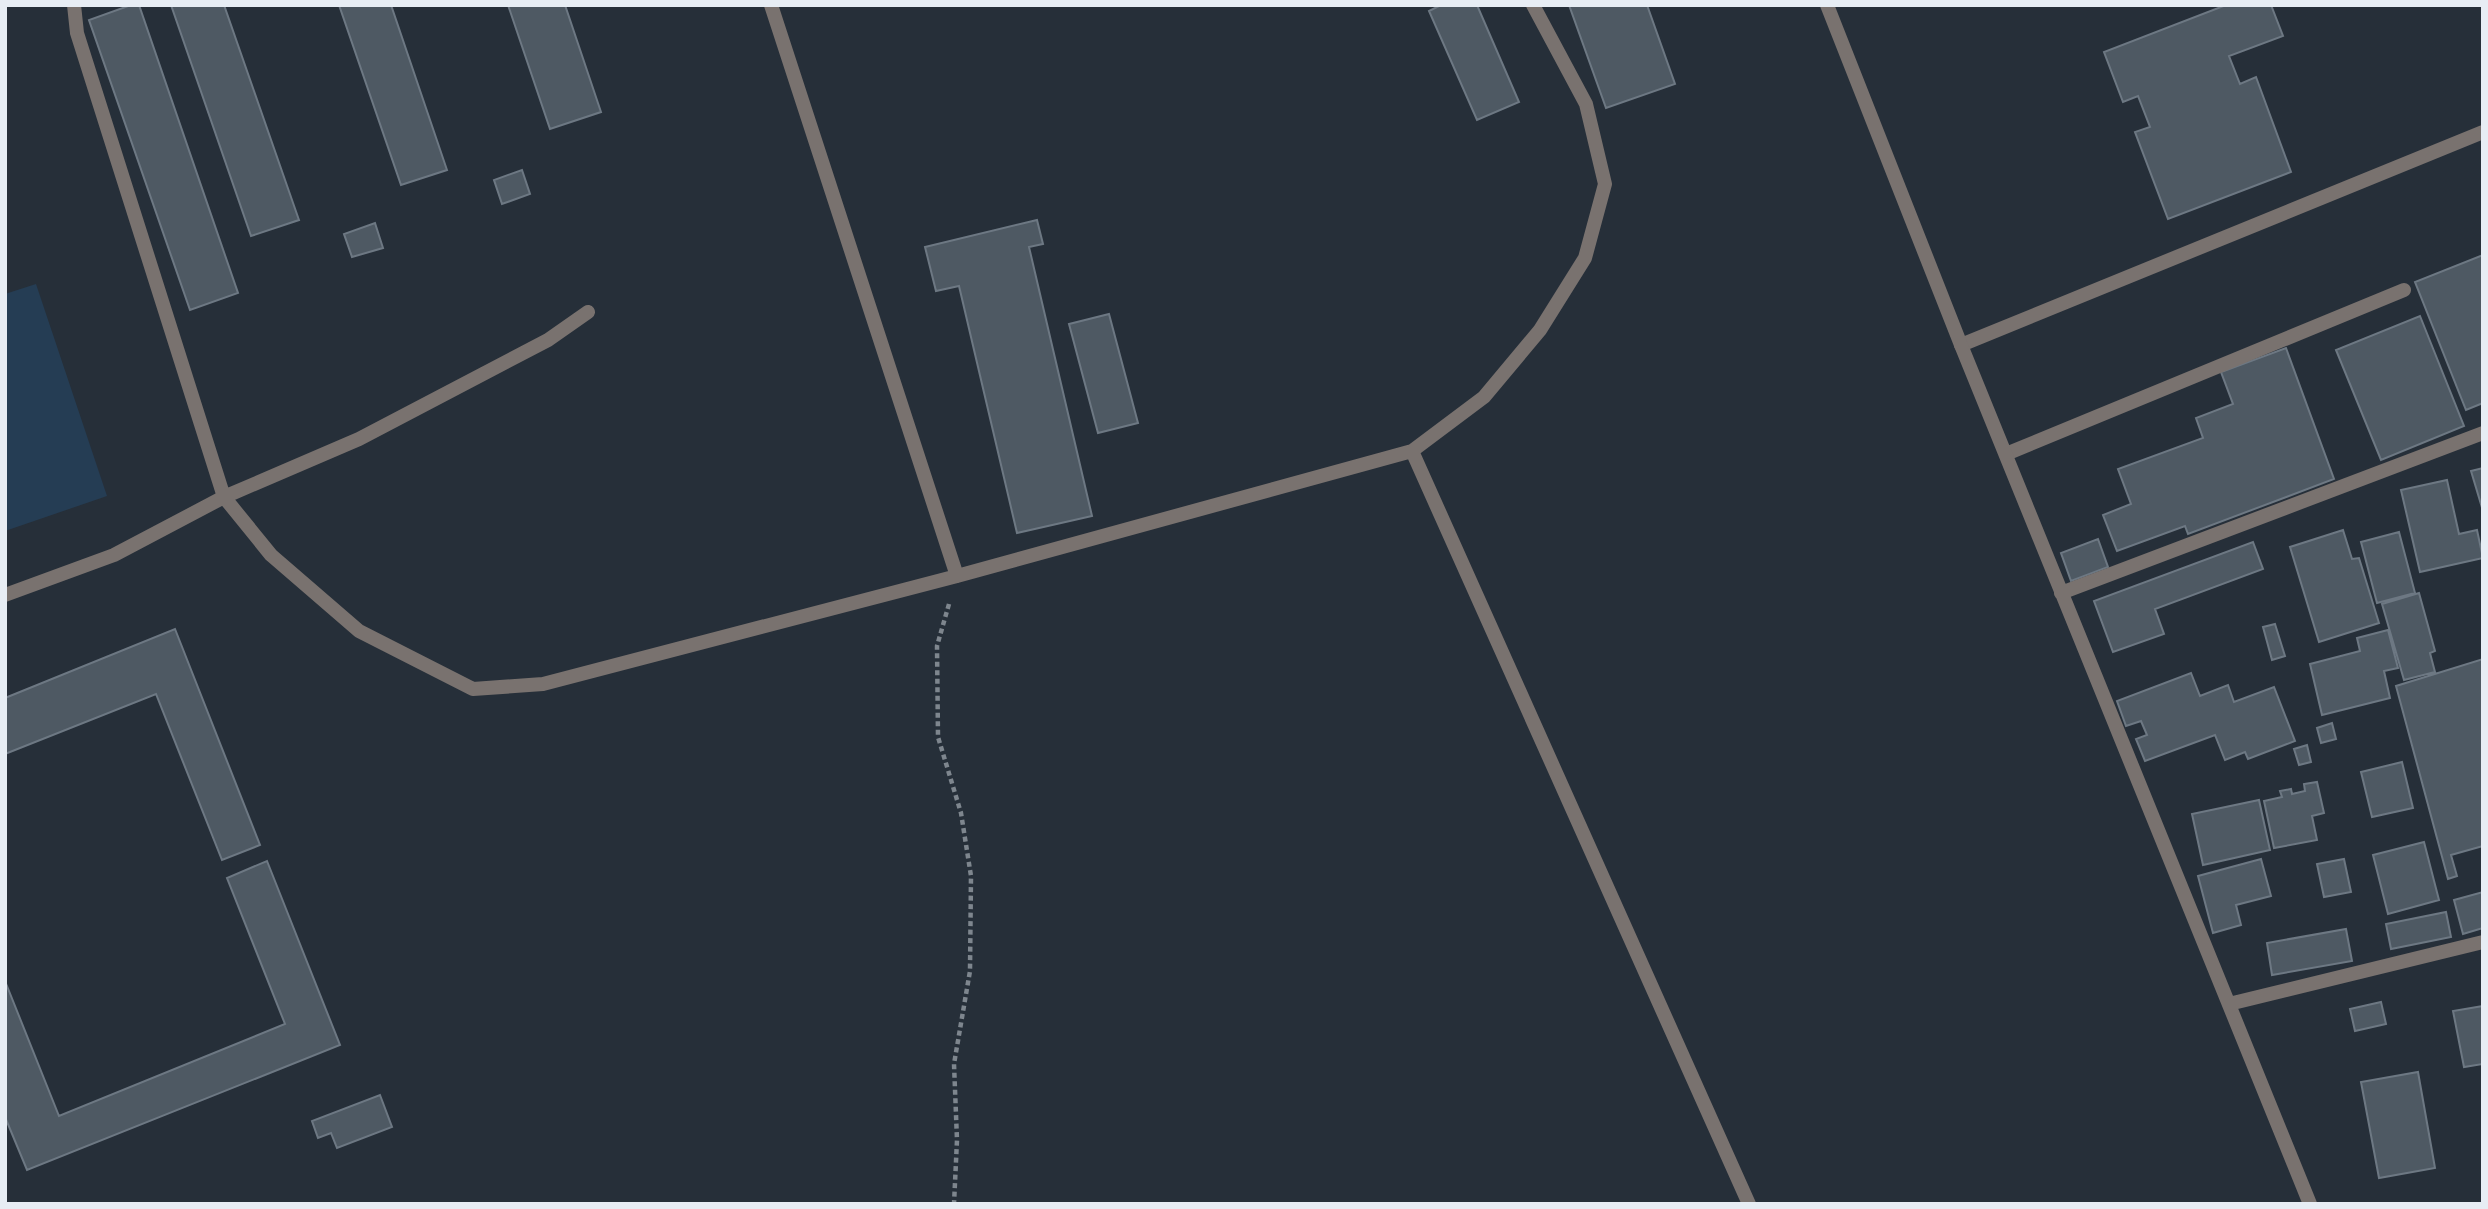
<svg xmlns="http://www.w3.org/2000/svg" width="2488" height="1209" font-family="'Fira Sans',sans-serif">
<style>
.green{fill:#253d54}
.building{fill:#4e5963;stroke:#6d7883;stroke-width:2}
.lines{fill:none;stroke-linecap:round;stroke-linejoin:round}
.path{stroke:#7e868e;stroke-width:4.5;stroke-dasharray:5 3.5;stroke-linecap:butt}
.lane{stroke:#79726f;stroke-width:14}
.street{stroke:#79726f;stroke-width:14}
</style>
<rect width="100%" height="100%" fill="#262f39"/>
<path class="green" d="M36 284 107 496 5 531V294Z"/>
<path class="building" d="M131 5H139L238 293 190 310 89 20Z
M171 5H224L299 220 251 236Z
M339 5H391L447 170 401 185Z
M508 5H565L601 112 550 129Z
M1441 5H1477L1519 102 1477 120 1429 11Z
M1569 5H1647L1675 84 1606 108Z
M2226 5H2271L2283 36 2229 56 2240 84 2256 77 2291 172 2168 219 2135 132 2150 127 2138 96 2123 102 2104 52Z
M522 170 530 194 502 204 494 180Z
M1037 220 1043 244 1029 247 1092 516 1017 533 959 286 936 291 925 247Z
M375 223 383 248 352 257 344 234Z
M2483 255V403L2466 410 2415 282Z
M1109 314 1138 423 1098 433 1069 324Z
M2420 316 2464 426 2381 460 2336 350Z
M2286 348 2334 479 2188 534 2185 526 2117 551 2103 515 2131 504 2118 469 2203 438 2196 418 2233 404 2221 372Z
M2483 468V511L2471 471Z
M2447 480 2459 534 2477 530 2483 558 2420 572 2401 490Z
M2343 530 2352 559 2359 558 2379 623 2319 642 2290 547Z
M2399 532 2415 593 2377 603 2361 542Z
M2098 539 2108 567 2071 581 2061 553Z
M2253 542 2263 569 2155 609 2164 634 2113 652 2094 601Z
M2419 593 2435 651 2430 653 2435 672 2404 680 2382 604Z
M2275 624 2285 656 2272 660 2263 627Z
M175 629 260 845 222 860 156 694 5 754V698Z
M2388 630 2398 668 2384 671 2390 698 2322 715 2310 664 2360 651 2357 638Z
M2483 659V846L2451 855 2457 876 2448 879 2396 686Z
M2191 673 2200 696 2228 685 2234 702 2274 687 2295 741 2248 759 2245 752 2225 760 2215 735 2145 761 2136 739 2147 735 2141 721 2126 726 2117 701Z
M2332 723 2336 739 2321 743 2317 728Z
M2307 745 2311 762 2299 765 2294 749Z
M2402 762 2413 808 2372 817 2361 772Z
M2317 782 2324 813 2312 816 2317 840 2274 848 2264 801 2282 797 2280 791 2291 789 2292 794 2305 791 2304 784Z
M2259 800 2270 850 2203 865 2192 814Z
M2424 842 2439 900 2388 914 2373 855Z
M2261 859 2271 896 2236 905 2241 925 2213 933 2198 876Z
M2344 859 2351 892 2324 897 2317 864Z
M267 861 340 1045 27 1170 5 1117V981L59 1116 285 1024 227 878Z
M2483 892V928L2463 934 2454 900Z
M2446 912 2451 937 2391 949 2386 924Z
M2346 929 2352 961 2272 975 2267 943Z
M2381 1002 2386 1024 2355 1031 2350 1009Z
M2483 1006V1064L2464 1067 2453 1011Z
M2418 1072 2435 1168 2379 1178 2361 1082Z
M380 1095 392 1127 337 1148 331 1133 318 1138 312 1121Z"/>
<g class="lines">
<path class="path" d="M949 604 937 646 938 737 961 813 971 876 970 971 954 1064 957 1140 954 1204"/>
<path class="lane" d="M74 5 77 33 224 497 271 555 359 631 473 689 543 684 957 576 1412 451 1484 397 1540 330 1585 258 1605 184 1586 104 1533 5
M771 5 957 576
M1961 345 2483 132
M1412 451 1749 1204
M2006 454 2404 290
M5 595 114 555 224 497 359 439 548 340 588 312"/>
<path class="street" d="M1827 5 1961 345 2310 1204
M2061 593 2483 433
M2229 1004 2483 942"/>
</g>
<rect width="2488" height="1209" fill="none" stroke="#e7edf4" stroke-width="14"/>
</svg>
